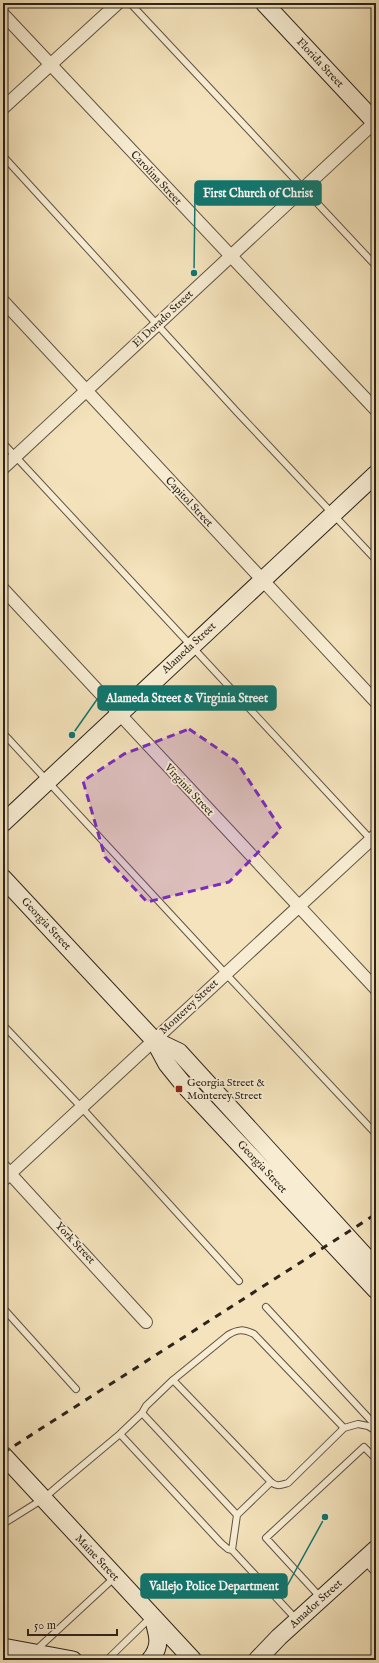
<svg xmlns="http://www.w3.org/2000/svg" width="379" height="1663" font-family="'IM FELL English',serif">
<style>
.lines{fill:none;stroke-linecap:round;stroke-linejoin:round}
.lane-casing{stroke:#5f5343;stroke-width:8}
.street-casing{stroke:#5f5343;stroke-width:14}
.secondary-casing{stroke:#2d231b;stroke-width:19}
.lane{stroke:#f8edd3;stroke-width:6}
.street{stroke:#f8edd3;stroke-width:12}
.secondary{stroke:#f8edd3;stroke-width:17}
.rail{stroke:#2d231b;stroke-width:3;stroke-dasharray:7 7;stroke-linecap:butt}
.marked{fill:#7b2cbf;fill-opacity:0.2;stroke:#7b2cbf;stroke-width:3;stroke-dasharray:8 5;stroke-linejoin:round}
.poi-dot{fill:#8f2418;stroke:#f8edd3;stroke-width:1.5}
.labels{text-anchor:middle;dominant-baseline:central;stroke-width:3.5;stroke-linejoin:round;paint-order:stroke}
.street-label{font-size:11px;fill:#2d231b;stroke:#f8edd3}
.poi-label{font-size:11px;fill:#2d231b;stroke:#f8edd3;text-anchor:start}
.leader{fill:none;stroke:#0f766e;stroke-width:1.5}
.callout-dot{fill:#0f766e;stroke:#f8edd3;stroke-width:1.5}
.callout{fill:#0f766e;stroke:#0f766e;stroke-width:1.5}
.callout-label{font-size:12px;text-anchor:middle;font-weight:bold;fill:#fff}
</style>
<rect width="100%" height="100%" fill="#f4e3bc"/>
<filter id="stains"><feTurbulence type="fractalNoise" baseFrequency=".005" numOctaves="4"/><feColorMatrix values="0 0 0 0 .2 0 0 0 0 .09 0 0 0 0 .02 0 0 0 .5 -.17"/></filter>
<radialGradient id="worn" r=".72"><stop offset=".6" stop-color="#630" stop-opacity="0"/><stop offset="1" stop-color="#630" stop-opacity=".3"/></radialGradient>
<g class="lines">
<g class="lane-casing">
<path id="lane" d="M130 3 376 266
M3 156 237 412 376 560
M3 443 376 845
M3 733 226 974 376 1134
M3 1025 82 1108 239 1281
M266 1307 376 1426
M3 1308 76 1389
M173 1380 271 1482
M142 1413 237 1515 271 1482C277 1487 281 1485 288 1483L344 1428 358 1424 368 1426 376 1431
M120 1434 221 1543 228 1549 232 1550 237 1515
M3 1524 43 1499 58 1486 120 1434 142 1413 146 1406 173 1380 228 1335C238 1329 243 1329 254 1334L344 1428
M232 1550 296 1619
M321 1598 266 1538 364 1447 376 1459
M35 1651 115 1577
M107 1660 151 1617"/>
</g>
<g class="street-casing">
<path id="street" d="M3 14 376 410
M3 108 118 3
M3 301 376 702
M3 468 376 121
M3 589 376 989
M3 1166 146 1322
M3 1180 376 835
M366 1558 376 1569"/>
</g>
<g class="secondary-casing">
<path id="secondary" d="M264 3 376 123
M3 823 376 474
M3 878 154 1040 167 1064 184 1085 376 1290
M154 1040 179 1052 376 1268
M3 1455 193 1660
M3 1647 73 1660
M150 1660C162 1646 158 1635 153 1618
M257 1660 279 1637 376 1549"/>
</g>
<use href="#lane" class="lane"/>
<use href="#street" class="street"/>
<use href="#secondary" class="secondary"/>
<path class="rail" d="M3 1453 376 1214"/>
</g>
<path class="marked" d="M189 729 236 761 281 829 229 882 147 902 105 857 83 781 124 754Z"/>
<rect class="poi-dot" x="175" y="1085" width="8" height="8" rx="2"/>
<g class="labels">
<g class="street-label">
<text transform="translate(320 63) rotate(47)">Florida Street</text>
<text transform="translate(156 178) rotate(47)">Carolina Street</text>
<text transform="translate(163 319) rotate(-43)">El Dorado Street</text>
<text transform="translate(189 502) rotate(47)">Capitol Street</text>
<text transform="translate(189 648) rotate(-43)">Alameda Street</text>
<text transform="translate(189 790) rotate(47)">Virginia Street</text>
<text transform="translate(46 924) rotate(47)">Georgia Street</text>
<text transform="translate(189 1007) rotate(-43)">Monterey Street</text>
<text transform="translate(262 1167) rotate(47)">Georgia Street</text>
<text transform="translate(75 1243) rotate(47)">York Street</text>
<text transform="translate(97 1558) rotate(47)">Maine Street</text>
<text transform="translate(316 1604) rotate(-42)">Amador Street</text>
</g>
<g class="poi-label">
<text x="187" y="1083">Georgia Street &amp;<tspan x="187" dy="13">Monterey Street</tspan></text>
</g>
</g>
<path class="leader" d="M194 273L195 193M72 735L98 698M325 1517L287 1586"/>
<g class="callout-dot">
<circle cx="194" cy="273" r="4"/>
<circle cx="72" cy="735" r="4"/>
<circle cx="325" cy="1517" r="4"/>
</g>
<g class="callout">
<rect x="195" y="181" width="126" height="24" rx="4"/>
<rect x="98" y="686" width="178" height="24" rx="4"/>
<rect x="141" y="1574" width="146" height="24" rx="4"/>
</g>
<g class="callout-label">
<text x="258" y="197">First Church of Christ</text>
<text x="187" y="702">Alameda Street &amp; Virginia Street</text>
<text x="214" y="1590">Vallejo Police Department</text>
</g>
<rect width="379" height="1663" fill="none" stroke="#f4e3bc" stroke-width="16"/>
<rect x="4" y="4" width="371" height="1655" fill="none" stroke="#2d231b" stroke-width="2"/>
<rect x="8" y="8" width="363" height="1647" fill="none" stroke="#2d231b"/>
<path d="M28 1629v6h89v-6" fill="none" stroke="#2d231b" stroke-width="2"/>
<text x="34" y="1629" font-size="12" fill="#2d231b" stroke="#f8edd3" stroke-width="3" paint-order="stroke">50 m</text>
<rect width="100%" height="100%" filter="url(#stains)"/>
<rect width="100%" height="100%" fill="url(#worn)"/>
</svg>
